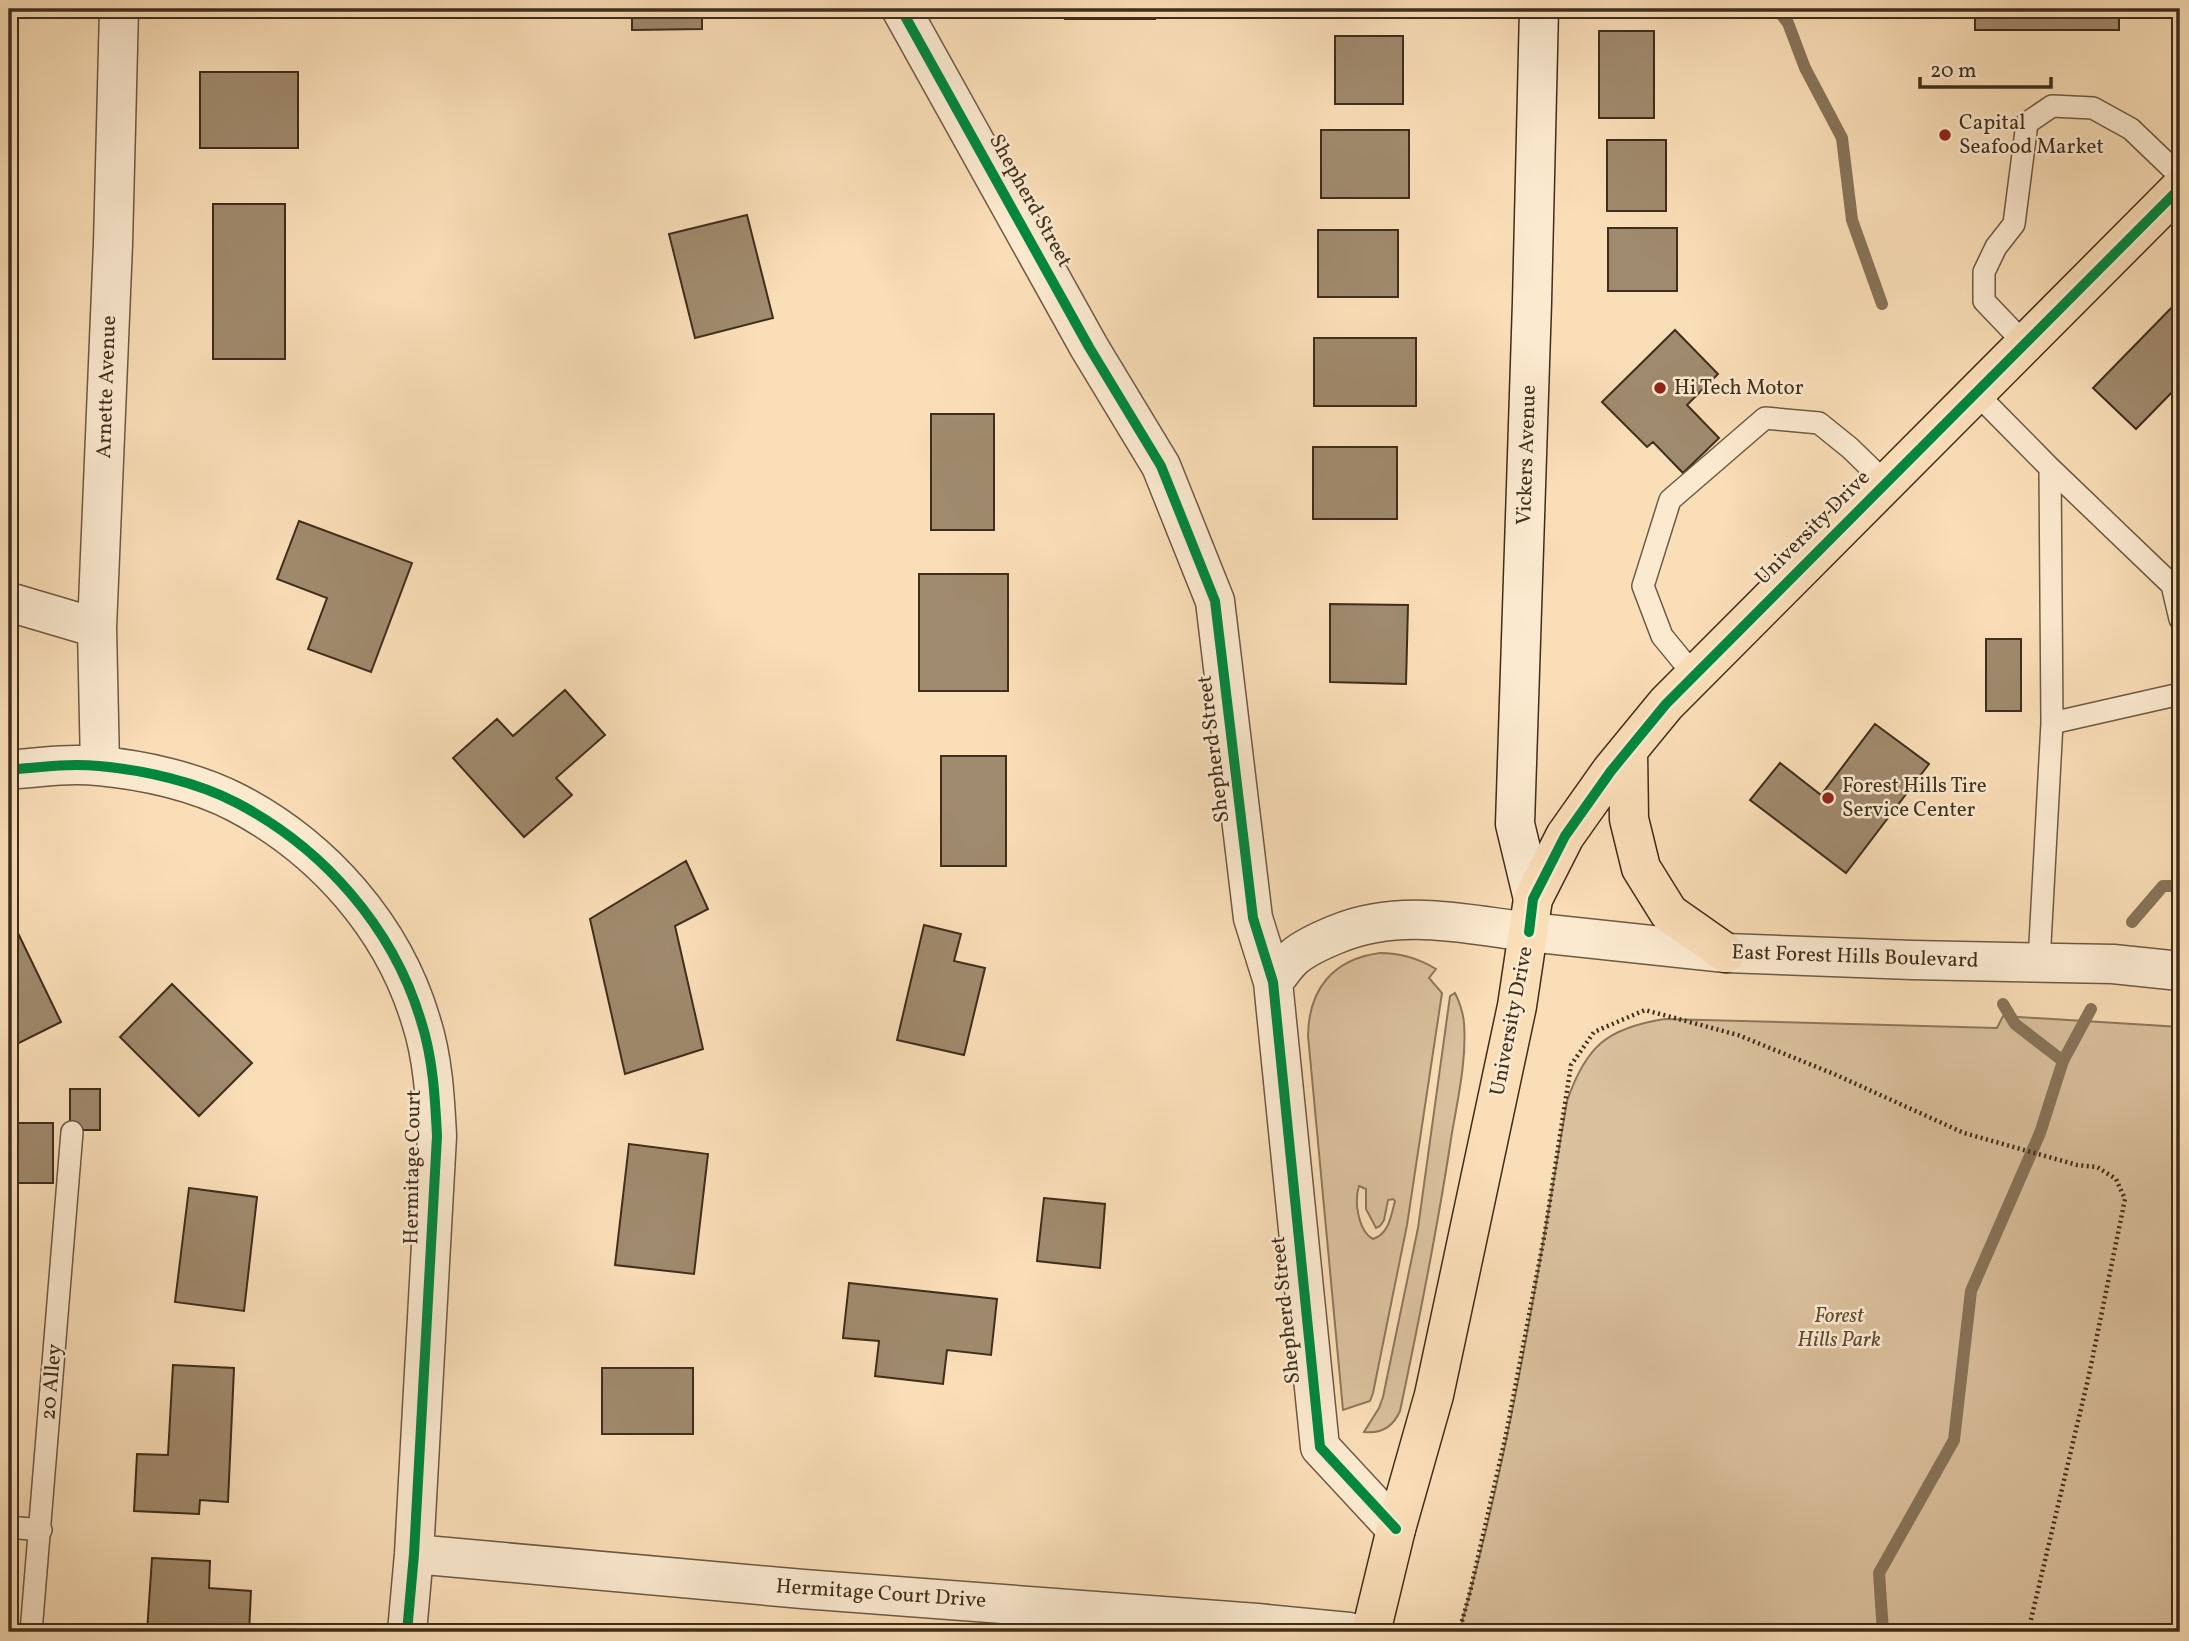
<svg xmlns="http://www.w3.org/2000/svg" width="2189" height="1641" font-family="Vollkorn,serif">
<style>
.green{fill:#dac09d;stroke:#8c775c;stroke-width:2;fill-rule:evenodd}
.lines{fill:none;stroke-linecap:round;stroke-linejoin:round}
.stream{stroke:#887459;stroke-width:12}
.building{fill:#a08a6d;stroke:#3e2e1c;stroke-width:2}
.service-casing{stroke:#6d5a43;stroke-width:24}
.minor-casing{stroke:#6d5a43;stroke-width:41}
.tertiary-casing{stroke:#6d5a43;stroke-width:41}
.secondary-casing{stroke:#3e2e1c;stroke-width:41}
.primary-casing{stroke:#3e2e1c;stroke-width:41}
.path{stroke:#3e2e1c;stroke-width:4.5;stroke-dasharray:2 3.5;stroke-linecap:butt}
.service{stroke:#fcead0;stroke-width:21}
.minor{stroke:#fcead0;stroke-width:38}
.tertiary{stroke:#fcead0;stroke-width:38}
.secondary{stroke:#fcead0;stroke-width:38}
.primary{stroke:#fadeb7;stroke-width:38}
.cycleway-casing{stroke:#fcead0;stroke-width:15}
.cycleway{stroke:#00873e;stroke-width:10}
.poi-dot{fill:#8f2418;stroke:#fcead0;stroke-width:2.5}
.labels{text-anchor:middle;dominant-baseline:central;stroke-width:5;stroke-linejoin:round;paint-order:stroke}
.poi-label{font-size:21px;fill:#3e2e1c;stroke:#fcead0;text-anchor:start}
.street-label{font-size:21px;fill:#3e2e1c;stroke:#fcead0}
.park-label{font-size:21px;font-style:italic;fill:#5d4b36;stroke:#fcead0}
</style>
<rect width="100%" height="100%" fill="#fadeb7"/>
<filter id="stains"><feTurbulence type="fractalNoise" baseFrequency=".00286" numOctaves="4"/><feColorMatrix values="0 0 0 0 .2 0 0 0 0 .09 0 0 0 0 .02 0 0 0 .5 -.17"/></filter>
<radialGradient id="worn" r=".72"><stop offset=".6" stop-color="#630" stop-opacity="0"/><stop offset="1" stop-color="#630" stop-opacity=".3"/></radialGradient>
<path class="green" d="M1380 953C1401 953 1418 958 1436 969L1429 978 1442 993 1407 1225 1373 1393 1370 1401 1343 1410 1308 1035C1309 989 1333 959 1380 953ZM1359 1186 1366 1189V1209L1376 1228 1380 1226 1384 1220 1388 1200 1393 1199 1395 1201C1391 1216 1389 1234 1373 1239 1358 1231 1354 1201 1359 1186Z
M1455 993C1460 1003 1463 1013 1464 1023 1467 1061 1457 1102 1451 1139 1437 1231 1419 1321 1400 1411 1393 1427 1381 1434 1364 1432L1379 1408 1383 1397 1418 1228 1450 996Z
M2003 1016 2180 1027V1632H1459C1509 1459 1537 1279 1567 1101 1586 1046 1607 1028 1665 1019L1997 1028Z"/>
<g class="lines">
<path class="stream" d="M1777 9 1788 23 1805 68 1842 138 1852 220 1882 304
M2132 922 2163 886H2180
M2003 1004 2015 1024 2063 1061
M1883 1632 1879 1573 1954 1440 1971 1291 2040 1133 2063 1061 2091 1009"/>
</g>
<path class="building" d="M632 9H702V29L632 30Z
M1065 9H1155V19H1065Z
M1975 9H2119V30H1975Z
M1599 31H1654V118H1599Z
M1335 36H1403V104H1335Z
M200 72H298V148H200Z
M1321 130H1409V198H1321Z
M1607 140H1666V211H1607Z
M213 204H285V359H213Z
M747 215 773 318 695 338 669 234Z
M1608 228H1677V291H1608Z
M1318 230H1398V297H1318Z
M2180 299V384L2136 429 2093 388Z
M1675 330 1718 374 1687 405 1719 438 1683 473 1653 442 1647 447 1602 402Z
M1314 338H1416V406H1314Z
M931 414H994V530H931Z
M1313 447H1397V519H1313Z
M299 521 412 563 371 672 308 649 327 598 277 579Z
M919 574H1008V691H919Z
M1330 604 1408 605 1406 684 1330 682Z
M1986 639H2021V711H1986Z
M565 690 605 735 556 778 572 795 524 837 453 758 497 719 513 736Z
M1875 724 1929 764 1846 873 1750 800 1780 763 1821 795Z
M941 756H1006V866H941Z
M686 861 708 909 675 926 703 1049 625 1074 590 919Z
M924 925 961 934 954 961 985 968 964 1055 897 1040Z
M15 927 61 1022 9 1048V930Z
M172 984 252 1063 199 1116 120 1037Z
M70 1089H100V1130H70Z
M9 1123H53V1183H9Z
M629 1144 708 1154 694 1274 615 1265Z
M189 1188 257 1197 244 1311 175 1302Z
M1044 1198 1105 1204 1100 1268 1037 1261Z
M849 1283 997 1299 991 1355 947 1350 943 1384 875 1376 879 1341 843 1338Z
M173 1365 234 1368 228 1502 200 1500 199 1514 134 1511 137 1454 168 1455Z
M602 1368H693V1434H602Z
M152 1558 210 1561 209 1588 251 1591 249 1632H147Z"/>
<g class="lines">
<g class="service-casing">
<path id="service" d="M2025 344 1984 301V272L1996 247 2014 224 2027 123 2052 106 2093 108 2131 129 2180 176
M1976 393 2050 468 2172 585 2180 619
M1694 675 1662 636 1643 586 1670 500 1765 418 1819 423 1850 448 1886 483
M2052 723 2180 694
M2039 962 2052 723 2050 468
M9 1527 41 1530
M31 1632 72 1132"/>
</g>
<g class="minor-casing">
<path id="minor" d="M901 9 1089 347 1161 466 1215 601 1253 918 1273 982 1320 1447 1396 1529
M9 602 97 628
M100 766 97 628 113 244 119 9
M9 770C39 767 69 763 99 766 144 770 197 782 237 803 323 848 393 927 421 1021 433 1058 435 1097 437 1136L414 1554 407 1632
M1273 982C1280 974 1286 964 1294 957 1306 947 1322 940 1337 934 1400 908 1464 924 1529 932
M414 1554 803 1589 1257 1623 1349 1632"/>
</g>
<g class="tertiary-casing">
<path id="tertiary" d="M1529 932 1726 953 1912 960 2113 964 2180 971"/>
</g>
<g class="secondary-casing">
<path id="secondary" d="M1533 899 1515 824 1532 302 1539 9"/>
</g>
<g class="primary-casing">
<path id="primary" d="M1628 751 1629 819 1641 868 1669 913 1726 953
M1371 1632 1396 1529 1434 1395 1517 1006 1533 899 1565 836 1611 771 1666 704 2180 188"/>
</g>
<path class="path" d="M1459 1632 1470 1592 1506 1435 1545 1232 1571 1065 1594 1032 1645 1010 1738 1035 1834 1074 1964 1133 2077 1165 2097 1167 2116 1179 2125 1199 2089 1375 2028 1632"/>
<use href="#service" class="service"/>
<use href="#minor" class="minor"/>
<use href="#tertiary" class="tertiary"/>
<use href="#secondary" class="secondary"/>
<use href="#primary" class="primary"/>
<g class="cycleway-casing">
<path id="cycleway" d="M901 9 1089 347 1161 466 1215 601 1253 918 1273 982 1320 1447 1396 1529
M9 770C39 767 69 763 99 766 144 770 197 782 237 803 323 848 393 927 421 1021 433 1058 435 1097 437 1136L414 1554 407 1632
M1529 932 1533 899 1565 836 1611 771 1666 704 2180 188"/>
</g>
<use href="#cycleway" class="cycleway"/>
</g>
<g class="poi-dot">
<circle cx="1945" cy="135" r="7"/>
<circle cx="1660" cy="388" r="7"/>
<circle cx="1828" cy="798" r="7"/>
</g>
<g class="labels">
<g class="poi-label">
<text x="1959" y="123">Capital<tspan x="1959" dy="24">Seafood Market</tspan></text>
<text x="1674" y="388">Hi Tech Motor</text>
<text x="1842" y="786">Forest Hills Tire<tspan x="1842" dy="24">Service Center</tspan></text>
</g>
<g class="street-label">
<text transform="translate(1030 201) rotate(61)">Shepherd Street</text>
<text transform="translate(107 387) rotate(-88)">Arnette Avenue</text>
<text transform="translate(1527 455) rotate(-88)">Vickers Avenue</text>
<text transform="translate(1813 528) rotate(-45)">University Drive</text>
<text transform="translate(1214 749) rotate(-97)">Shepherd Street</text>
<text transform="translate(1855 957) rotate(2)">East Forest Hills Boulevard</text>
<text transform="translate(1512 1021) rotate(-79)">University Drive</text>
<text transform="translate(413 1167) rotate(-89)">Hermitage Court</text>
<text transform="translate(1286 1310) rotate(-96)">Shepherd Street</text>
<text transform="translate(52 1382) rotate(-85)">20 Alley</text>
<text transform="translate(881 1594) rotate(4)">Hermitage Court Drive</text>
</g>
<g class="park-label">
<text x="1839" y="1316">Forest<tspan x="1839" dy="24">Hills Park</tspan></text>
</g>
</g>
<rect width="2189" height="1641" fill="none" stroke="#fadeb7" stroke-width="35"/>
<rect x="10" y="10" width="2168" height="1620" fill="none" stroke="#3e2e1c" stroke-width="3.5"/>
<rect x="18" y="18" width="2154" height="1606" fill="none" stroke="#3e2e1c" stroke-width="2"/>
<path d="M1920 77v10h131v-10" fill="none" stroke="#3e2e1c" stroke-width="3.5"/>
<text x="1930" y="77" font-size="21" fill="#3e2e1c" stroke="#fcead0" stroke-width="5" paint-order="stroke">20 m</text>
<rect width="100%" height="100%" filter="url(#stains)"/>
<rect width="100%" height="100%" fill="url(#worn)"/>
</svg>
